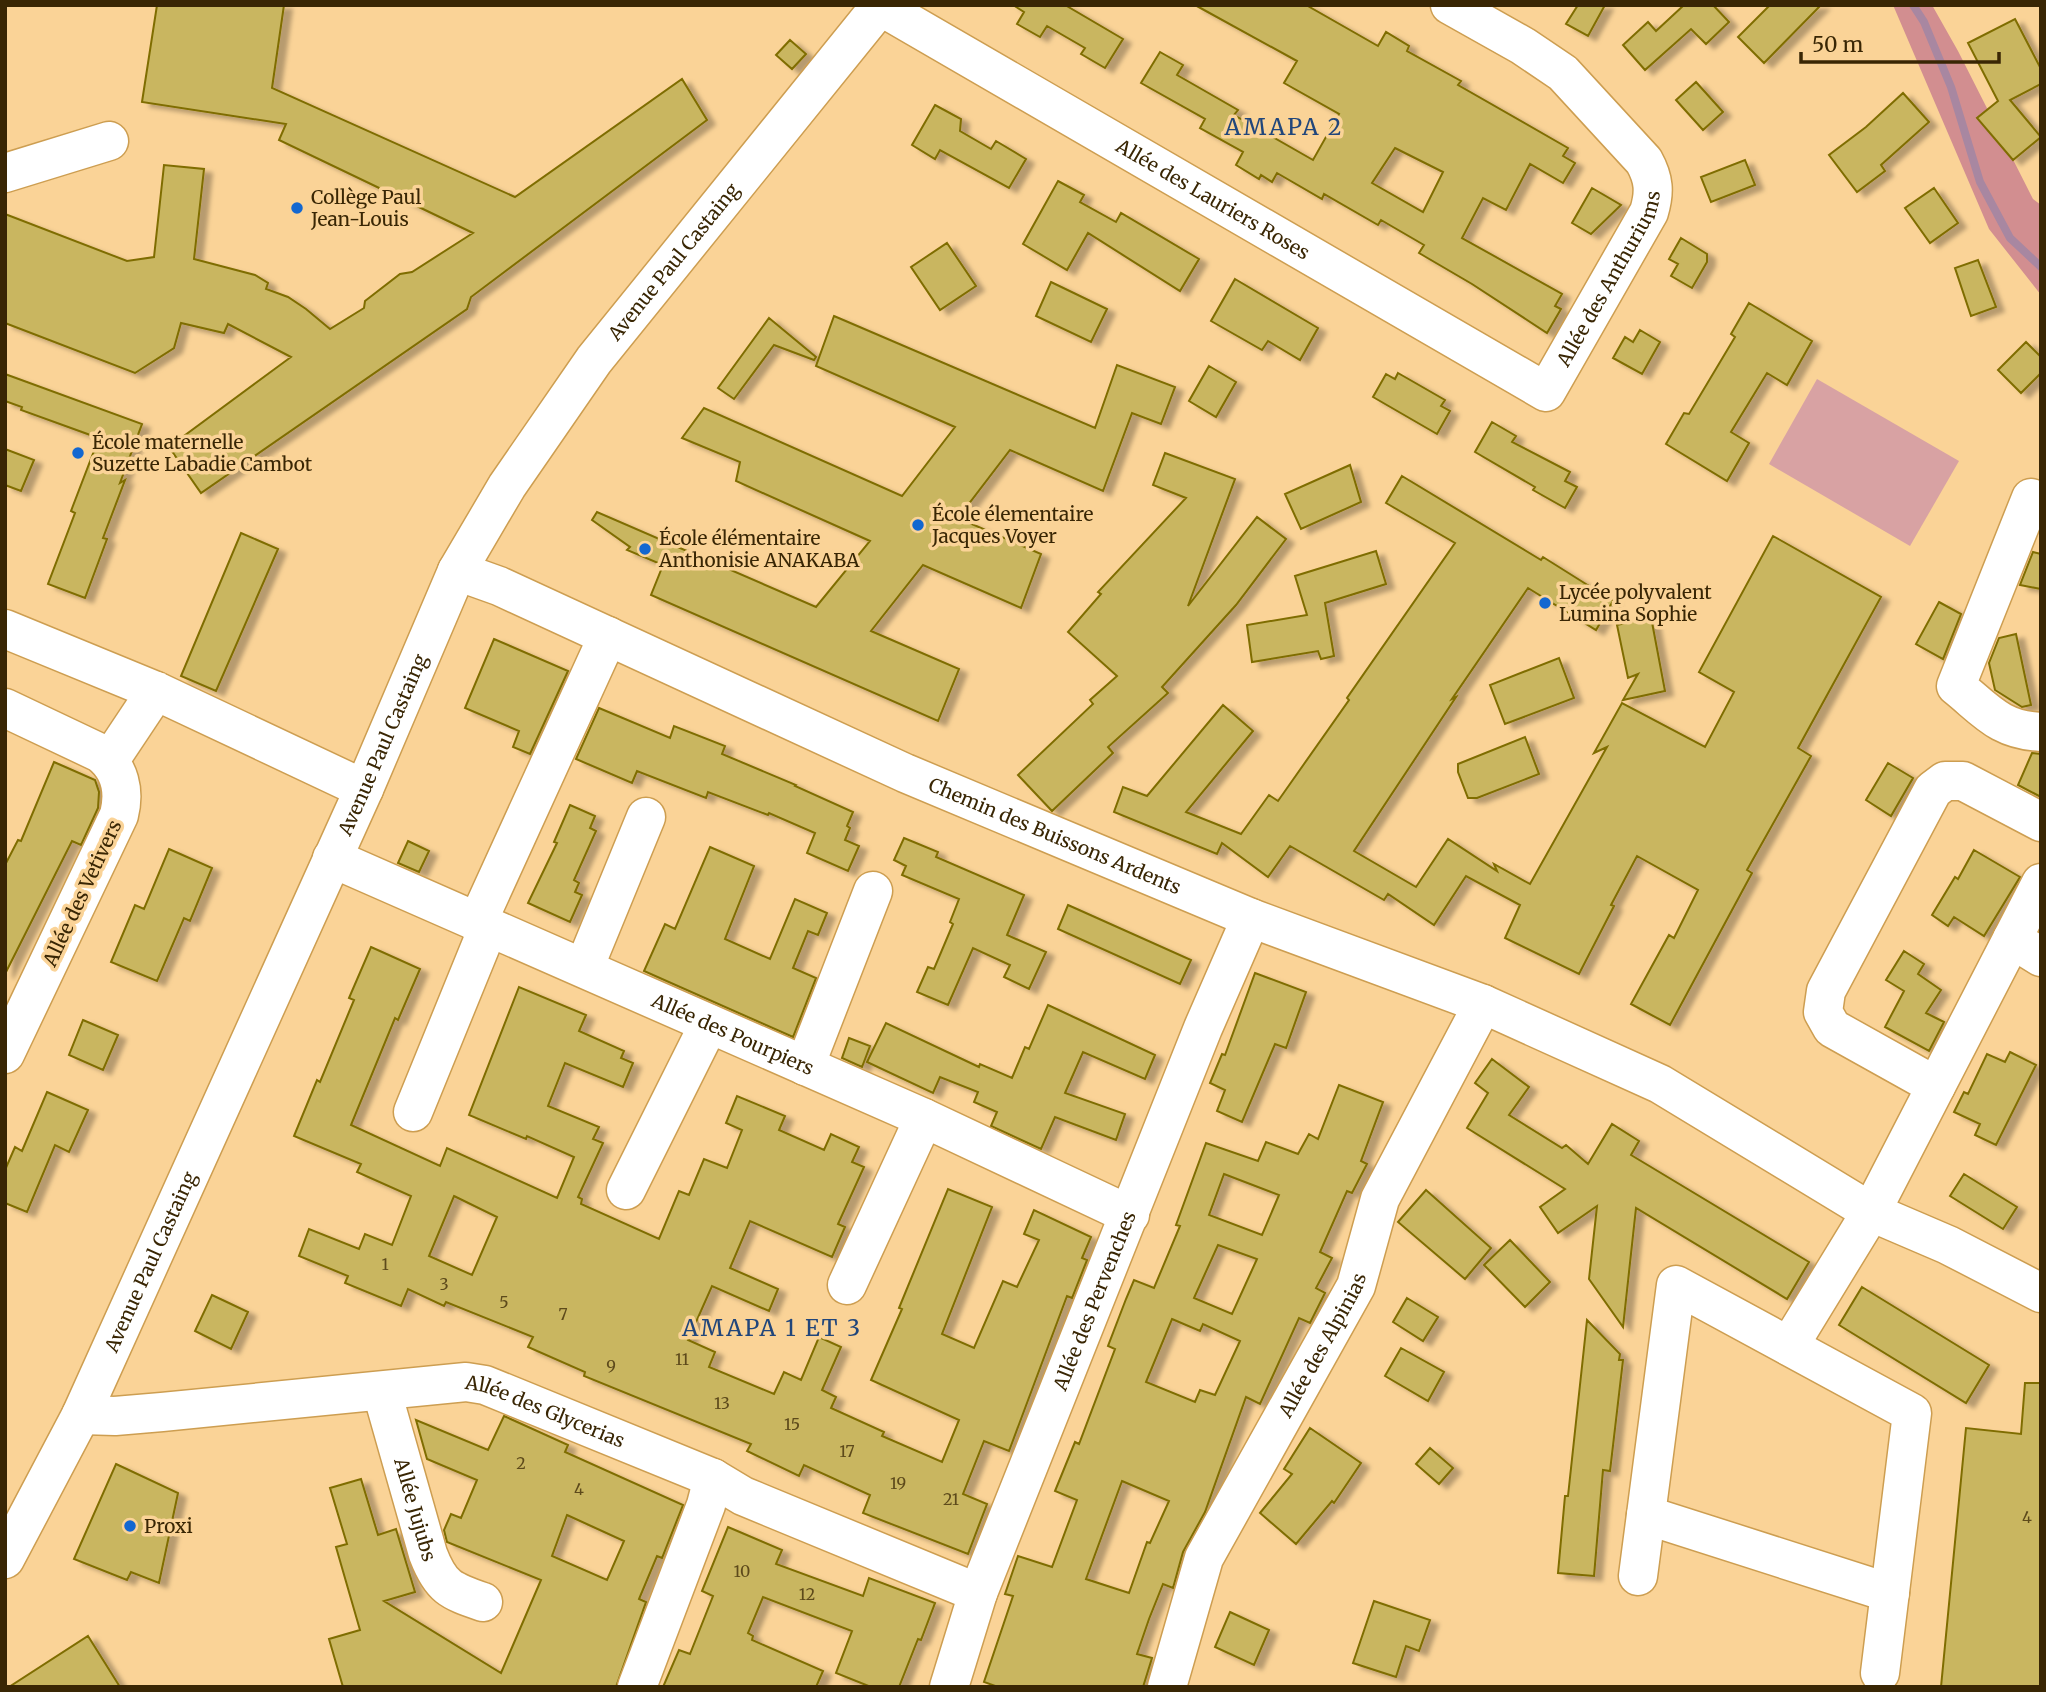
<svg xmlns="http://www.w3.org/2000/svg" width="2046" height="1692" font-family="Merriweather,serif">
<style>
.green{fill:#d8a2a3}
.forest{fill:#d28e90}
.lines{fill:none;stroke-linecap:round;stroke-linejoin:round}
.stream{stroke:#a887a1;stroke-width:8}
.building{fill:#c9b660;stroke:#7f6d02;stroke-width:2;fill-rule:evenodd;filter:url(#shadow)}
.minor-casing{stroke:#cd9e51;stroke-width:41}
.minor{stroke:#fff;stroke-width:38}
.poi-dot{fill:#1367d0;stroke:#fad397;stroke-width:2.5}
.labels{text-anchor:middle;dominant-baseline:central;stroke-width:7;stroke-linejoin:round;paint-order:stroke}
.number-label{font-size:16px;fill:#5d4a1b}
.poi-label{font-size:19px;fill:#392604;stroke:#fad397;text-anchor:start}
.street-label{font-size:19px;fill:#392604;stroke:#fad397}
.quarter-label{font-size:23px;letter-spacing:2px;fill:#21467b;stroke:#fad397}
</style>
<defs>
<filter id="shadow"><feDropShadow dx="8" dy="4.5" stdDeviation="2" flood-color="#0004"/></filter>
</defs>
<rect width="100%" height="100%" fill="#fad397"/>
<path class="green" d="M1817 379 1959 461 1910 546 1769 464Z"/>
<path class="forest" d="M1893 5H1932L1958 51 2033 199 2041 205V295L1989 229Z"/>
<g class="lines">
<path class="stream" d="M1913 5 1924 22 1951 87 1980 182 2010 238 2041 267"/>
</g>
<path class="building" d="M157 5H284L272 88 515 197 682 79 707 120 471 297 467 309 201 493 169 447 291 357 228 324 224 333 181 323 174 348 135 373 5 323V214L127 261 154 257 164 165 204 169 194 259 255 275 268 283 266 289 288 297 306 309 330 329 364 308 365 301 400 274 412 272 473 233 279 140 286 124 142 102Z
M1013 5H1065L1123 39 1105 68 1081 54 1085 48 1047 26 1040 37 1017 24 1024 12Z
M1195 5H1306L1378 46 1386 32 1409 46 1407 51 1461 81 1458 85 1568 148 1563 156 1575 163 1563 183 1530 164 1506 210 1483 198 1462 238 1562 294 1555 306 1561 309 1547 333 1472 284 1419 253 1424 245 1381 220 1378 225 1324 194 1322 199 1277 173 1272 182 1261 175 1259 179 1236 165 1243 152 1200 128 1205 119 1141 83 1160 52 1183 65 1177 75 1238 110 1234 115 1313 160 1339 114 1284 83 1297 61ZM1395 148 1443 172 1423 212 1372 183Z
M1578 5H1605L1588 36 1566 24Z
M1684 5H1713L1729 22 1706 44 1691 29 1645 70 1623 45 1648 22 1656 31Z
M1770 5H1821L1764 63 1738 37Z
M2015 19 2041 69V84L2010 100 2041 137 2013 160 1977 118 1998 101 1968 43Z
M790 40 806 54 792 69 776 55Z
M1696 82 1723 112 1703 130 1676 100Z
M1903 93 1929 122 1881 165 1885 171 1857 192 1829 155 1866 127Z
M935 105 961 119 960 131 991 149 996 141 1026 159 1009 188 940 150 935 159 912 145Z
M1745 160 1755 185 1711 202 1701 177Z
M1058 181 1084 195 1080 202 1116 222 1121 213 1199 259 1180 291 1088 233 1067 270 1023 244Z
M1592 188 1621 205 1591 234 1572 223Z
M1934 188 1958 223 1930 243 1905 208Z
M1681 238 1707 254V262L1692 288 1671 276 1678 264 1669 259Z
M947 243 976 286 940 310 911 267Z
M1978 260 1996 307 1971 316 1955 268Z
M1235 279 1318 328 1300 360 1268 341 1262 350 1211 321Z
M1051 282 1107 309 1091 342 1036 316Z
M1749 303 1812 341 1787 385 1767 373 1731 432 1749 443 1727 481 1666 444 1684 413 1689 414 1735 337 1731 334Z
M834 316 1095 428 1117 365 1175 387 1161 424 1132 413 1103 491 1010 450 958 518 1041 554 1021 608 923 565 871 631 959 669 938 721 651 595 663 565 627 550 630 547 592 520 597 512 816 607 870 541 736 481 740 462 682 438 704 408 902 496 955 427 816 366Z
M769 318 816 357 814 360 774 345 734 399 718 388Z
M1640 330 1660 342 1642 374 1613 358 1625 337 1633 342Z
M2026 342 2041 357V373L2021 393 1998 370Z
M1209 366 1236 382 1216 417 1189 401Z
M1398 373 1445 400 1441 406 1450 411 1437 434 1373 397 1386 374 1395 379Z
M5 374 142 424 120 483 125 480 103 538 107 539 85 598 48 584 75 513 71 511 97 443 92 441 93 436 21 410 22 407 5 401Z
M1492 422 1516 436 1512 442 1570 472 1565 481 1577 487 1565 508 1533 490 1535 487 1475 452Z
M5 449 34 460 21 491 5 485Z
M1165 453 1235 479 1188 606 1257 517 1286 539 1236 605 1162 687 1168 693 1108 747 1113 753 1052 811 1018 775 1093 704 1090 700 1117 676 1068 632 1101 594 1098 592 1186 498 1153 485Z
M1350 465 1361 502 1301 529 1285 494Z
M1402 476 1541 560 1543 557 1613 601 1596 630 1528 588 1452 699 1456 697 1354 851 1416 887 1448 839 1497 871 1494 864 1530 884 1607 747 1594 753 1622 703 1705 747 1734 692 1699 672 1773 536 1881 597 1798 748 1811 756 1747 870 1752 873 1670 1025 1631 1004 1669 935 1674 938 1698 890 1637 856 1611 905 1614 906 1579 974 1505 938 1520 905 1466 876 1434 925 1388 894 1384 900 1290 846 1268 877 1222 843 1217 854 1114 812 1123 787 1147 796 1223 705 1253 731 1186 812 1241 834 1269 795 1278 801 1349 700 1347 698 1455 543 1386 503Z
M241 533 278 549 216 691 181 676Z
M1376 551 1386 584 1325 603 1334 656 1321 659 1318 651 1252 662 1247 625 1307 615 1295 576Z
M2033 552 2041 554V589L2020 585Z
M1939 602 1961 614 1943 659 1916 644Z
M1651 617 1665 691 1623 700 1638 674 1628 678 1617 625Z
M2016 634 2031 705 2022 707 1995 690 1989 663 1999 638Z
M494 639 568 671 530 754 513 747 519 731 465 708Z
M1559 658 1574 698 1505 724 1490 685Z
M599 708 670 738 674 726 725 746 722 754 796 785 795 786 853 812 847 826 850 828 845 840 859 846 848 871 807 853 815 833 769 813 768 815 708 792 706 798 637 771 632 783 576 759Z
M1525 737 1539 774 1477 798H1468L1458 772V764Z
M2032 753 2041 754V797L2018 785Z
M54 762 95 780 99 792 98 808 81 845 72 841 5 974V865L18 840 21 841Z
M1888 763 1913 778 1891 816 1866 800Z
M570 805 595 816 590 828 596 831 574 880 579 883 575 892 582 895 570 922 528 903 557 843 554 842Z
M904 838 938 852 936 857 1024 895 1007 935 1046 952 1029 989 1004 977 1010 965 973 948 948 1005 917 992 928 967 934 969 953 924 950 922 959 899 902 875 906 866 894 860Z
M408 841 429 851 419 872 398 863Z
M710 847 754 866 725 939 770 959 795 899 827 913 818 935 808 931 793 968 816 978 793 1037 644 971 665 924 675 929Z
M169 849 212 868 190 921 184 918 157 981 111 962 135 905 144 909Z
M1974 850 2020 877 1984 936 1954 917 1948 926 1932 915 1955 877 1958 879Z
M1068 905 1191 960 1180 984 1058 929Z
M371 947 420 969 398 1020 395 1018 351 1125 440 1166 447 1148 557 1198 574 1157 527 1136 526 1139 469 1115 519 987 586 1015 579 1031 624 1051 621 1058 633 1063 623 1087 565 1063 548 1106 599 1127 593 1139 603 1143 578 1197 582 1199 581 1204 659 1239 679 1191 689 1195 704 1159 727 1168 742 1130 726 1123 737 1096 785 1116 779 1130 824 1150 831 1134 859 1147 852 1162 864 1167 838 1224 845 1227 832 1257 750 1221 730 1268 778 1289 769 1311 712 1286 688 1340 715 1352 709 1367 774 1394 784 1372 801 1380 819 1337 841 1347 822 1390 836 1397 831 1408 884 1432 882 1436 942 1462 959 1420 871 1380 902 1309 899 1308 948 1189 992 1207 942 1334 974 1348 1003 1281 1017 1287 1039 1240 1024 1234 1034 1210 1091 1237 1082 1258 1087 1260 1072 1298 1067 1296 1009 1451 984 1441 963 1494 987 1504 968 1554 863 1513 870 1495 804 1465 799 1476 747 1451 751 1444 584 1376 585 1372 528 1347 533 1337 446 1302 444 1306 408 1289 401 1306 345 1283 348 1276 299 1256 309 1229 359 1249 365 1234 392 1245 411 1196 357 1172 361 1164 294 1136 317 1080 320 1082 354 1000 349 998ZM454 1196 497 1217 472 1275 429 1256Z
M1904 951 1924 964 1918 974 1941 990 1926 1013 1944 1022 1929 1051 1885 1027 1904 991 1886 980Z
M1255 973 1306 992 1286 1048 1275 1044 1242 1122 1217 1111 1225 1090 1210 1083 1222 1054 1225 1055Z
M1048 1005 1155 1055 1145 1079 1083 1052 1065 1093 1125 1114 1116 1140 1055 1117 1041 1149 991 1126 997 1112 974 1102 978 1092 940 1077 933 1093 867 1062 886 1023 979 1067 980 1064 1012 1078 1025 1047 1029 1049Z
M83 1020 118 1035 103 1070 69 1055Z
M849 1038 870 1046 862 1067 842 1058Z
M2010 1052 2036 1065 1996 1145 1975 1135 1980 1124 1954 1112 1964 1092 1968 1094 1987 1054 2005 1062Z
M1492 1059 1529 1087 1509 1115 1562 1148 1566 1145 1588 1164 1612 1124 1639 1141 1631 1155 1809 1262 1787 1299 1636 1208 1623 1327 1589 1279 1597 1206 1558 1233 1540 1207 1565 1189 1467 1128 1488 1093 1475 1083Z
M1339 1085 1383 1102 1361 1161 1367 1164 1352 1193 1347 1191 1320 1252 1332 1258 1316 1288 1325 1293 1310 1323 1299 1318 1260 1404 1246 1397 1205 1512 1183 1552 1173 1588 1163 1584 1149 1619 1137 1654 1152 1658 1143 1687H998L984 1682 1013 1596 1005 1594 1018 1556 1052 1567 1077 1500 1055 1491 1075 1442 1079 1444 1115 1349 1108 1346 1126 1299 1134 1280 1154 1288 1180 1226 1176 1225 1206 1143 1258 1161 1266 1142 1298 1154 1309 1134 1318 1139ZM1224 1174 1279 1195 1262 1235 1209 1215ZM1218 1245 1257 1259 1232 1314 1194 1298ZM1172 1319 1200 1331 1203 1324 1240 1341 1215 1395 1200 1390 1195 1402 1146 1382ZM1122 1481 1169 1501 1150 1543 1147 1542 1129 1593 1086 1579Z
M47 1092 88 1110 69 1152 55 1145 27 1212 5 1203V1170L15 1147 22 1151Z
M1964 1174 2017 1207 2003 1229 1950 1196Z
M1426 1190 1491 1248 1465 1279 1398 1222Z
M1510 1240 1550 1282 1525 1307 1484 1265Z
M1862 1287 1989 1365 1966 1403 1839 1325Z
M212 1295 248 1312 231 1349 195 1331Z
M1407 1298 1438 1317 1423 1341 1393 1322Z
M1587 1320 1620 1354 1619 1360H1623L1610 1471 1603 1470 1594 1576 1558 1573 1565 1496H1568Z
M1401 1348 1444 1372 1428 1401 1385 1376Z
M2025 1383H2041V1687H1941L1966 1428 2021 1434Z
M504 1416 568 1445 565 1452 683 1505 662 1558 657 1556 639 1599 646 1602 616 1687H343L329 1639 360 1630 336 1547 347 1544 330 1488 361 1479 378 1535 396 1529 415 1592 384 1601 501 1673 541 1580 447 1542 444 1530 451 1514 461 1518 477 1480 427 1459 416 1420 488 1450ZM567 1515 624 1541 607 1580 552 1556Z
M1310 1428 1361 1463 1334 1503 1332 1501 1296 1544 1260 1513 1292 1474 1284 1469Z
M1430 1448 1453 1468 1439 1484 1416 1464Z
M116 1464 178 1493 159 1583 131 1572 127 1580 74 1559Z
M728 1527 782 1550 776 1564 863 1596 869 1578 935 1603 921 1640 918 1639 899 1687H871L836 1673 852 1631 763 1597 748 1633 753 1636 752 1640 823 1671 816 1687H663L679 1650 690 1654 713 1596 702 1591Z
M1374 1601 1430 1620 1419 1651 1406 1646 1396 1677 1353 1663Z
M1230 1612 1269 1630 1254 1665 1215 1647Z
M88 1636 120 1687H9Z"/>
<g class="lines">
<g class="minor-casing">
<g id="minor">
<path id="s1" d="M880 6 1546 392 1649 212C1655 192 1654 179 1644 161L1563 73 1523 46 1450 5"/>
<path d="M5 173 109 141"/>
<path d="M2031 498 1956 686C1986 710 1999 730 2041 732"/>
<path id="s2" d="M457 571 499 586 905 773 1251 918 1483 1004 1660 1084 1871 1212 1948 1245 2041 1293"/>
<path d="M5 629 156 691 364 789"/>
<path d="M5 708 100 753C120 768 125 791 119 815L5 1054"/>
<path d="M110 760 156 691"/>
<path id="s3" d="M332 858 924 1118 1130 1215"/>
<path d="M477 923 608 636"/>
<path d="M2012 939 2041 957"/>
<path d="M584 968 646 817"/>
<path d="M805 1066 873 891"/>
<path d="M1936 1086 1832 1028 1823 1012 1826 991 1933 790 1945 781H1963L2041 822"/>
<path d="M413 1112 488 928"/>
<path d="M626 1190 709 1024"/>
<path d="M847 1285 924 1118"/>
<path d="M1789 1346 1871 1212 2041 883"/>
<path id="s4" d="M382 1392 428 1554C441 1588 451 1591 483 1602"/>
<path id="s5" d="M81 1415 115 1416 162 1412 466 1382 485 1385 713 1478 743 1496 978 1593"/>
<path d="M1646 1515 1890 1593"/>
<path id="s6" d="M5 1559 81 1415 364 789 457 571 507 486 594 360 881 5"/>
<path d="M1638 1576 1676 1285 1912 1413 1880 1673"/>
<path d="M637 1687 706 1505 713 1478"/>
<path id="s7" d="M949 1687 978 1593 1203 1028 1251 918"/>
<path id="s8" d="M1167 1687 1204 1558 1356 1286 1380 1199 1483 1004"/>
</g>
</g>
<use href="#minor" class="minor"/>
</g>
<g class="poi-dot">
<circle cx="297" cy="208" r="7"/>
<circle cx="78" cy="453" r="7"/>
<circle cx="918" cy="525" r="7"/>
<circle cx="645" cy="549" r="7"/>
<circle cx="1545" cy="603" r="7"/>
<circle cx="130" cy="1526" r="7"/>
</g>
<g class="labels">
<g class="number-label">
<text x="385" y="1264">1</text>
<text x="444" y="1284">3</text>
<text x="504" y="1302">5</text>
<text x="563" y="1314">7</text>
<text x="682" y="1359">11</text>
<text x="611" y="1366">9</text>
<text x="722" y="1403">13</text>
<text x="792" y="1424">15</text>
<text x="847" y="1451">17</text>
<text x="521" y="1463">2</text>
<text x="898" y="1483">19</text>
<text x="579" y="1489">4</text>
<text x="951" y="1499">21</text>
<text x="2027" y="1517">4</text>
<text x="742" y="1571">10</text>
<text x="807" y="1594">12</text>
</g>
<g class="poi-label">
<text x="311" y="197">Collège Paul<tspan x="311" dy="22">Jean-Louis</tspan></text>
<text x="92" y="442">École maternelle<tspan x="92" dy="22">Suzette Labadie Cambot</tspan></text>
<text x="932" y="514">École élementaire<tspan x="932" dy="22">Jacques Voyer</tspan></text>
<text x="659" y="538">École élémentaire<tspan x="659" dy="22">Anthonisie ANAKABA</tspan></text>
<text x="1559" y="592">Lycée polyvalent<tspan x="1559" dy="22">Lumina Sophie</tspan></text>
<text x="144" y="1526">Proxi</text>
</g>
<g class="street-label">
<text stroke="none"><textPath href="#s1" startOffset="385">Allée des Lauriers Roses</textPath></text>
<text stroke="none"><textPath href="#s6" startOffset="1465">Avenue Paul Castaing</textPath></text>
<text stroke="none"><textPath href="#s1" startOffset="900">Allée des Anthuriums</textPath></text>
<text stroke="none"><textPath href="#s6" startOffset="898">Avenue Paul Castaing</textPath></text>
<text stroke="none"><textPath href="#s2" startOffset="654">Chemin des Buissons Ardents</textPath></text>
<text transform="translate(82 893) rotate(-65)">Allée des Vetivers</text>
<text stroke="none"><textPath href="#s3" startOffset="438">Allée des Pourpiers</textPath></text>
<text stroke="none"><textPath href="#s6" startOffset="331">Avenue Paul Castaing</textPath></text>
<text stroke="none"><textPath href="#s7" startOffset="413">Allée des Pervenches</textPath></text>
<text stroke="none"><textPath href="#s8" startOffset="378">Allée des Alpinias</textPath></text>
<text stroke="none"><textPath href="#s5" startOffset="471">Allée des Glycerias</textPath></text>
<text stroke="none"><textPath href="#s4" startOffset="122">Allée Jujubs</textPath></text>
</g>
<g class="quarter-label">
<text x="1284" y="126">AMAPA 2</text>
<text x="772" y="1327">AMAPA 1 ET 3</text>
</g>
</g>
<rect width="2046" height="1692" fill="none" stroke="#392604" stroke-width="14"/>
<path d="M1801 52v10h198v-10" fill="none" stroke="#392604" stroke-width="3.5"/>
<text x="1812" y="52" font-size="21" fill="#392604" stroke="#fad397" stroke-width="5" paint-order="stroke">50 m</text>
</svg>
